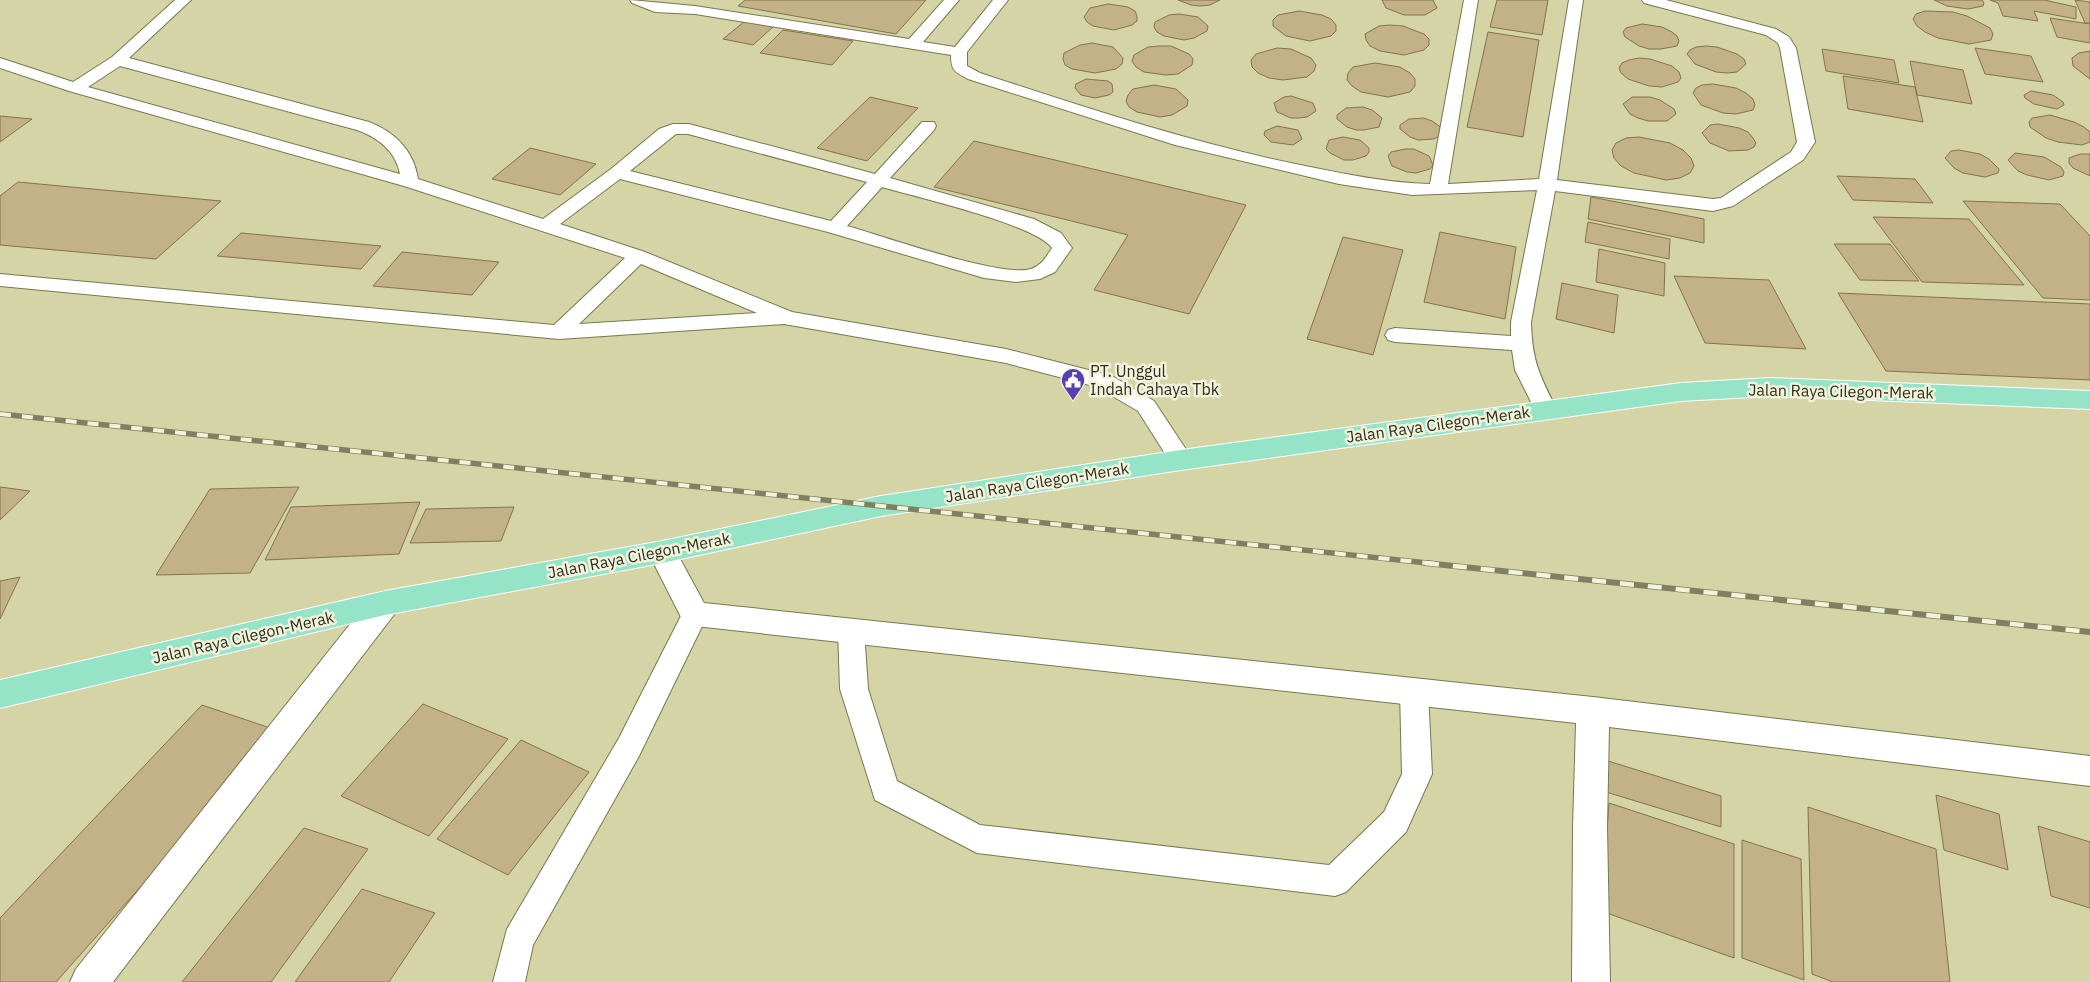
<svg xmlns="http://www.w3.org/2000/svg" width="2090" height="982" font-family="'IBM Plex Sans',sans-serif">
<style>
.building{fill:#c3b187;stroke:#84734c}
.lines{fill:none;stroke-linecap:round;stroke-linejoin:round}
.service-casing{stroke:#79784f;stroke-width:2}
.minor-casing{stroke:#79784f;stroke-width:2}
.trunk-casing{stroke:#fff;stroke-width:2}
.service{fill:#fff;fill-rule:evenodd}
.minor{fill:#fff;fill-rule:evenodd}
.trunk{fill:#96e4c7;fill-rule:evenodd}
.rail-far1-casing{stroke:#808061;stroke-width:5.5}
.rail-casing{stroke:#808061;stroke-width:6}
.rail-far1{stroke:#f2f3dc;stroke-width:4;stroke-dasharray:11;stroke-linecap:butt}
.rail{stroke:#f2f3dc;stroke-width:4.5;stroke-dasharray:14;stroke-linecap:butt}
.labels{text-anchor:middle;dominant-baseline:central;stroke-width:5;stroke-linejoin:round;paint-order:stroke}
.poi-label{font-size:16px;fill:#2f2f1d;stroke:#f2f3dc;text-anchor:start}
.street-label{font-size:16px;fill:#2f2f1d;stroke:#f2f3dc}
</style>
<rect width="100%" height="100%" fill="#d4d4a7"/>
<path class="building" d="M745 0H926L896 34 738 6Z
M1178 0H1220L1210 5 1200 6 1191 5Z
M1382 0H1433L1437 8 1425 15H1404L1386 8Z
M1497 0H1548L1542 35 1490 27Z
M1934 0H1982L1984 3 1983 6 1968 9 1947 6Z
M1990 0H2044L2076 7V19L2034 11 2038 21 2003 16 1998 3Z
M2075 0 2090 2V23H2085Z
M1108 4 1128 7 1135 11 1137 16V21L1132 25 1114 30 1093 26 1087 22 1084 17 1090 8Z
M1299 11 1322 15 1331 19 1336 25V31L1331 36 1310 41 1286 36 1273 26V20L1278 15Z
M1925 11 1953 12 1967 16 1990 28 1993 34 1991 40 1969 44 1938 38 1925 32 1917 26 1913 19 1916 14Z
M1179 14 1198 17 1208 26 1207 31 1194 38 1184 40 1164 36 1157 32 1154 27 1155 22 1169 15Z
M2050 18 2090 24V43L2057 37Z
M745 21 774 26 753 45 723 39Z
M1642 24 1662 27 1672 32 1677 36 1679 41 1677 46 1661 49H1649L1639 46 1625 37 1623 32 1626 28Z
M1390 25 1403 26 1424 34 1429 39V45L1424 50 1404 55 1380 51 1370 46 1366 40 1365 34 1379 26Z
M783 30 853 41 832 65 760 53Z
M1488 32 1539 40 1523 137 1467 127Z
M1092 43 1113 47 1123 58 1122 64 1116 69 1095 73 1072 69 1065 65 1063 59 1064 53 1080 45Z
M1159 46H1171L1189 54 1193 59 1192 65 1178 74 1166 75 1144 72 1136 67 1132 61 1134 55 1148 47Z
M1706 46 1717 47 1737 54 1744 59 1746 64 1737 72 1727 73 1716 72 1695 64 1687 54 1690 50 1696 47Z
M1277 48 1291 49 1311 58 1316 65 1314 71 1307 77 1283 80 1269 78 1258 73 1252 67 1251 60 1256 54Z
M1975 48 2031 56 2043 82 1985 74Z
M1822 49 1894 60 1899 83 1826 71Z
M2090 51V79L2073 66 2072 58 2079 53Z
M1639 58 1650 59 1672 66 1679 72 1681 78 1678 82 1662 87 1649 86 1628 79 1621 73 1619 68 1622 63 1629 60Z
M1910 61 1963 70 1972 104 1917 95Z
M1375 63 1400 67 1410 73 1415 79V86L1410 92 1388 97 1361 92 1352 86 1347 80 1348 73 1353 67Z
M1843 76 1915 87 1923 122 1848 109Z
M1086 79 1108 81 1112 84 1113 92 1109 95 1095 98 1081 95 1075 88 1076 84Z
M1713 84 1736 88 1746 93 1753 99 1755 105 1753 110 1736 114 1723 113 1701 105 1693 93 1696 88 1702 85Z
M1154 85 1176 89 1188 100 1187 106 1172 115 1160 117 1137 112 1129 107 1126 101 1128 95 1133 89Z
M2031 91 2053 95 2063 102 2064 105 2057 109 2034 104 2025 98 2024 95Z
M1291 96 1313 103 1316 111 1307 117 1299 118H1291L1277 112 1274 103 1284 97Z
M870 97 918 108 867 161 817 148Z
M1632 97H1650L1660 100 1674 109 1676 114 1667 121H1648L1638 118 1630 114 1623 104Z
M1363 107 1372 110 1382 118 1379 127 1364 130H1356L1347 127 1337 119V115L1346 108Z
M2050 115 2074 122 2084 127 2090 132V142L2082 145 2058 142 2046 138 2030 127 2029 122 2032 118Z
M0 116 32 119 0 142Z
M1424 118 1432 121 1442 128 1439 136 1434 139 1418 140 1410 137 1400 129V125L1409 119Z
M1718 124 1739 128 1748 132 1753 138 1756 143 1754 147 1748 150 1729 151 1710 143 1702 133 1710 125Z
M1277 126 1298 130 1302 139 1293 145 1271 142 1264 135 1265 131Z
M1343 137 1360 140 1369 148V152L1366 156 1353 160H1344L1330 153 1326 149 1329 140Z
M1639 137 1670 143 1683 150 1691 158 1694 166 1690 173 1680 178 1666 180 1634 173 1621 166 1614 158 1612 150 1616 143 1626 138Z
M974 141 1246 205 1189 314 1094 290 1128 235 934 187Z
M530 148 596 164 560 195 492 179Z
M1405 149H1414L1429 156 1433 165 1430 169 1416 173 1407 172 1392 166 1388 156 1391 152Z
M1959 150 1980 154 1989 159 1999 169 1998 173 1985 177 1963 173 1954 168 1945 158 1951 151Z
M2015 153 2044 157 2061 167 2064 172 2063 176 2049 180 2027 175 2018 171 2008 160Z
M2080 154H2090V176L2073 168 2069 163V158Z
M1837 176 1915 179 1933 203 1853 200Z
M18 182 221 201 156 259 0 245V196Z
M1591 197 1704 219V243L1588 219Z
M1963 201 2060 204 2090 236V300L2043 298Z
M1873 217 1969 219 2024 285 1922 282Z
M1588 222 1670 239 1669 259 1585 242Z
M1440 232 1516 247 1505 319 1424 302Z
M241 233 381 246 361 269 217 256Z
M1343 237 1403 250 1373 355 1307 339Z
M1834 244H1890L1919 281 1860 280Z
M1599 249 1665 263 1664 296 1596 282Z
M402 252 499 262 472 295 373 286Z
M1674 276 1769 280 1806 349 1705 343Z
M1562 283 1618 295 1614 333 1556 319Z
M1838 293 2090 304V380L1886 371Z
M0 487 30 491 0 520Z
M299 487 250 573 156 575 210 489Z
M420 502 399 554 265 560 291 507Z
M514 507 501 541 410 543 426 509Z
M20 577 0 619V581Z
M423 704 508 739 429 836 341 796Z
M202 705 279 731 56 982H0V918Z
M521 740 589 772 508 875 437 839Z
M1608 761 1721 796V827L1606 792Z
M1936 795 1999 814 2008 870 1944 850Z
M1609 803 1734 844V958L1601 911Z
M1808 807 1936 849 1950 982H1833L1812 974Z
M2038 826 2090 842V908L2051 896Z
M304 828 368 849 271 982H182Z
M1742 840 1801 859 1804 980 1742 958Z
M362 889 435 913 389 982H295Z"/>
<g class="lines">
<g class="service-casing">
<path id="service" d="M175 0H191L129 58 369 122C395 132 414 151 418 179L543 219 611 169 659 129 673 124H689L875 174 922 122H934L936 126 934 130 890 178 1034 219 1061 233 1072 248 1055 272 1040 279 1016 282 984 278 828 232 620 179 560 224 645 252 792 312 1006 349 1112 376 1154 401 1193 460 1189 466 1181 468 1173 466 1138 411 1097 387 1006 363 784 324 559 339 0 286V274L554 325 625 258 404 186 69 91 0 68V58L73 82 112 57ZM120 66 357 130C377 137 396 151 400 174L88 87ZM676 134H688L867 182 831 221 630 171ZM882 187C916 197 1035 224 1052 248 1046 257 1042 265 1031 269 1001 278 883 236 847 226ZM641 264 757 313 579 324Z
M630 0 695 6 909 39 944 0H959L923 42 955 47 993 0H1008L967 52V66L980 73C1087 108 1195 144 1305 166 1346 174 1388 183 1430 184L1464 0H1478L1448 184 1539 179 1569 0H1583L1557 180 1713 199 1721 198 1791 152 1797 142 1780 48 1778 43 1766 35 1644 3 1642 0H1666L1776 29 1789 37 1796 48 1815 142 1803 160 1733 206 1713 211 1555 191 1531 322C1532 362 1540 376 1557 410L1554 415 1546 418 1538 415 1535 410 1515 370 1512 350 1395 342 1388 340 1385 335 1388 330 1395 328 1511 336V322L1537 190 1412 195 1339 184 1175 145 968 79C955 72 951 71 951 55L695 14 655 12 632 3Z
M695 603 704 606 708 614 639 756 533 945 525 982H493L507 929 619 738 686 606Z
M851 619 860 622 864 630 868 689 897 781 980 825 1329 865 1384 812 1402 774 1400 691 1404 683 1414 679 1424 683 1428 691 1432 774 1406 832 1346 892 1335 896 977 853 875 800 840 689 838 630 842 622Z"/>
</g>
<g class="minor-casing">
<path id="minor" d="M662 541 672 544 704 603 1593 697 2090 756V786L1609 727 1607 827 1610 982H1572L1573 827 1576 723 695 626 684 623 648 552 652 544Z
M385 591 396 594 400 603 396 612 113 982H70L76 969 374 594Z"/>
</g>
<g class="trunk-casing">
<path id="trunk" d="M1770 378 2090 391V409L1770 396 1681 401 1181 470 881 516 662 563 385 615 0 708V680L385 591 662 541 881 496 1181 450 1681 383Z"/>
</g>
<use href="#service" class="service"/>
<use href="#minor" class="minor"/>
<use href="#trunk" class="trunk"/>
<g class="rail-far1-casing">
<path id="rail-far1" d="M0 414 1437 564"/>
</g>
<g class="rail-casing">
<path id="rail" d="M1425 563 2090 632"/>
</g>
<use href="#rail-far1" class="rail-far1"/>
<use href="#rail" class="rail"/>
</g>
<defs>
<g id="civic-pin" transform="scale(1.25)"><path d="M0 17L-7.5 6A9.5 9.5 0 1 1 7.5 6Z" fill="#593db5" stroke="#f2f3dc"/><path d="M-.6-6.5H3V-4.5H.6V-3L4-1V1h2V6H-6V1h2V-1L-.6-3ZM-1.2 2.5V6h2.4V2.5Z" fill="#fff"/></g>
</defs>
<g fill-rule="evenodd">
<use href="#civic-pin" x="1073" y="380"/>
</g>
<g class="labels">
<g class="poi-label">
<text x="1090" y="371">PT. Unggul<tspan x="1090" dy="18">Indah Cahaya Tbk</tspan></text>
</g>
<g class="street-label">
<text transform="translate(1841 391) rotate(1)">Jalan Raya Cilegon-Merak</text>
<text transform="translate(1438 424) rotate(-8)">Jalan Raya Cilegon-Merak</text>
<text transform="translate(1037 482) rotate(-9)">Jalan Raya Cilegon-Merak</text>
<text transform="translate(639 555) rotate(-11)">Jalan Raya Cilegon-Merak</text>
<text transform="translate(243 637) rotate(-13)">Jalan Raya Cilegon-Merak</text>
</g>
</g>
</svg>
